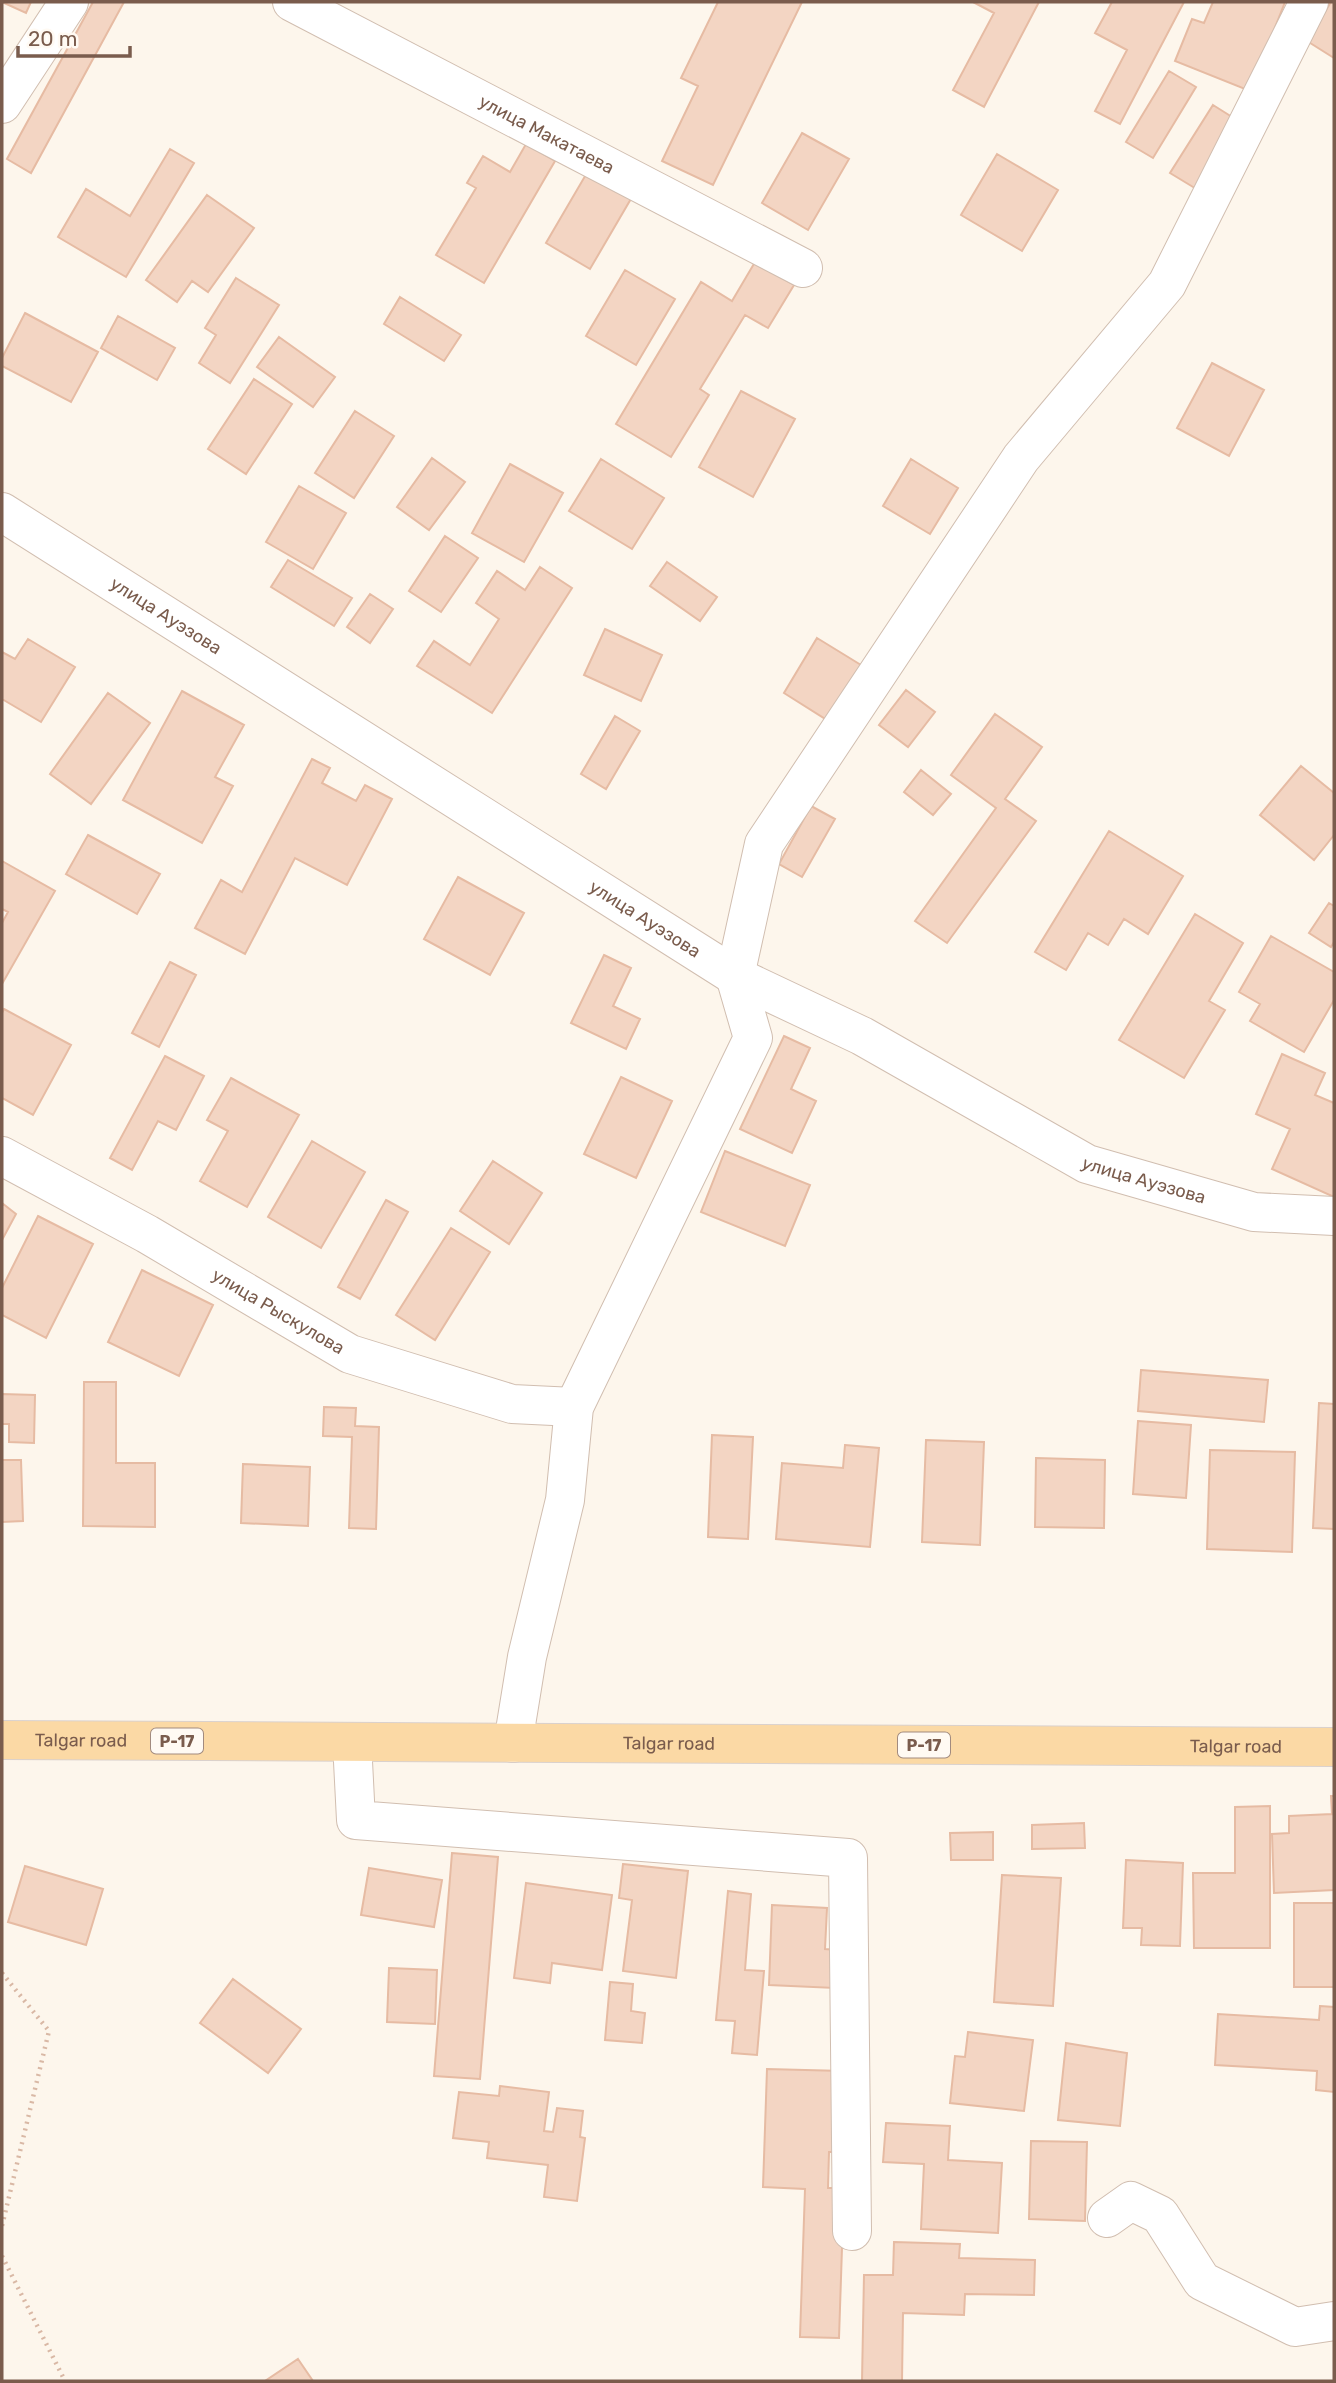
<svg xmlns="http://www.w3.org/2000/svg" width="1336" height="2383" font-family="Rubik,sans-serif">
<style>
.building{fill:#f3d5c3;stroke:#e6bba3;stroke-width:2}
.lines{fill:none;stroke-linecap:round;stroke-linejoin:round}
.minor-casing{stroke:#d1beb0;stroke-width:40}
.primary-casing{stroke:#dad1cd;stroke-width:40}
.path{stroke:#d9b8a5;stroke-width:4.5;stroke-dasharray:2 5;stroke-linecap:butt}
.minor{stroke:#fff;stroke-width:38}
.primary{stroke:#fbd9a5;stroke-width:38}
.labels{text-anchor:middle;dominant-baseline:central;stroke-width:7;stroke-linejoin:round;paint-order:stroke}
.shield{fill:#fffaf3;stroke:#a28b7f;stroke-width:2}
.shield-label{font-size:16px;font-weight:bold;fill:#7a5c4d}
.street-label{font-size:18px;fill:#7a5c4d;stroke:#fffaf3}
</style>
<rect width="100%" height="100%" fill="#fdf6ec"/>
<path class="building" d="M2 2H31L26 13Z
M93 2H124L31 173 7 159Z
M718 2H802L713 185 662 161 698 86 681 78Z
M973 2H1039L984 107 953 90 994 13Z
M1112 2H1184L1120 124 1095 111 1127 50 1095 33Z
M1213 2H1285L1250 91 1175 61 1192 19 1204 23Z
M1331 2H1334V58L1307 41Z
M1169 71 1196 87 1153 158 1126 142Z
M1213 105 1240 122 1198 190 1170 173Z
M802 133 849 159 808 230 762 203Z
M526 144 555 161 484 283 436 255 476 188 467 183 483 156 510 172Z
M170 149 194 163 126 277 58 237 86 189 130 216Z
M997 154 1058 190 1022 251 961 215Z
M588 171 632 197 590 269 546 243Z
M207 195 254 228 208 292 192 281 177 302 146 280Z
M755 262 794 285 768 328 745 315 700 389 709 395 671 457 616 424 701 282 732 301Z
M625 270 675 299 636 365 586 336Z
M236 278 279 305 230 383 199 363 216 335 205 328Z
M400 297 461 335 444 361 384 324Z
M25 313 98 352 71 402 2 366V358Z
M118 316 175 348 157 380 101 348Z
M279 337 335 377 313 407 257 367Z
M1212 363 1264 390 1229 456 1177 428Z
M254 379 292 404 246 474 208 449Z
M741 391 795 419 753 497 699 467Z
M355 411 394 436 354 498 315 473Z
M432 458 465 482 429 530 397 507Z
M601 459 664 498 632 549 569 511Z
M911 459 958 488 930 534 883 506Z
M510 464 563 493 524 562 472 533Z
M299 486 346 513 313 569 266 542Z
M445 536 478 558 441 612 409 591Z
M288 560 352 598 334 626 271 587Z
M667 562 717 597 700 621 650 586Z
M540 567 572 588 492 713 417 666 434 641 470 665 499 619 476 603 497 571 525 590Z
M370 594 393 609 370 643 347 627Z
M605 629 662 655 641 701 584 675Z
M817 638 861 665 827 720 784 693Z
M28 639 75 667 41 722 2 699V652L15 659Z
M906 690 935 712 908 747 879 725Z
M182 691 244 725 215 777 233 786 202 843 123 800Z
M108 693 150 723 91 804 50 774Z
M995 714 1042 747 1005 799 1036 821 947 943 915 921 996 808 951 775Z
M615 716 640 731 606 789 581 774Z
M312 759 330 768 322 783 356 801 365 785 392 799 347 885 295 858 245 954 195 928 221 880 242 892Z
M1301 766 1334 793V835L1314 860 1260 815Z
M921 770 951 794 933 815 904 792Z
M811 806 835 819 802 877 779 864Z
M1109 831 1183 876 1148 934 1124 919 1108 945 1088 933 1066 970 1035 952Z
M88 835 160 874 137 914 66 874Z
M2 861 55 891 2 984V923L8 912 2 909Z
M458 877 524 913 490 975 424 939Z
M1329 903 1334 906V942L1331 947 1309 933Z
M1195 914 1243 943 1209 1001 1225 1010 1184 1078 1119 1040Z
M1271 936 1334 972V1000L1304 1052 1250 1021 1260 1004 1239 992Z
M604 955 631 968 613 1006 640 1019 626 1049 571 1023Z
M170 962 196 975 159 1047 132 1033Z
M4 1009 71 1045 33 1115 2 1098V1013Z
M784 1036 810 1048 791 1089 816 1101 792 1153 740 1129Z
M1282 1054 1325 1073 1315 1095 1334 1103V1197L1272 1169 1290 1129 1256 1114Z
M165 1056 204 1076 176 1130 158 1121 132 1170 110 1158Z
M621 1077 672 1101 636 1178 584 1154Z
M231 1078 299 1115 247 1207 200 1181 228 1131 207 1120Z
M312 1141 365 1172 321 1248 268 1217Z
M725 1151 810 1185 785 1246 701 1212Z
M493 1161 542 1193 509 1244 460 1211Z
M386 1200 408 1212 360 1299 338 1287Z
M2 1203 16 1214 2 1240Z
M38 1216 93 1244 46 1338 2 1315V1288Z
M451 1228 490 1252 435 1340 396 1315Z
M142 1270 213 1305 179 1376 108 1342Z
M1141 1370 1268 1380 1264 1422 1138 1411Z
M84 1382H116V1463H155V1527L83 1526Z
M2 1394 35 1395 34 1443 9 1442V1424H2Z
M1319 1403 1334 1404V1529L1313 1528Z
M324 1407 356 1408 355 1426 379 1427 376 1529 349 1528 352 1437 323 1436Z
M1138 1421 1191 1425 1186 1498 1133 1494Z
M712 1435 753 1437 748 1539 708 1537Z
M926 1440 984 1442 980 1545 922 1542Z
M845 1445 879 1448 870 1547 776 1539 782 1463 843 1468Z
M1210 1450 1295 1452 1292 1552 1207 1549Z
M1036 1458 1105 1460 1104 1528 1035 1527Z
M2 1460H21L23 1521 2 1522Z
M243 1464 310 1467 308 1526 241 1523Z
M1331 1796H1334V1890L1274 1893 1272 1834 1289 1833V1816L1332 1814Z
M1270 1806V1948H1194L1193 1873H1235V1807Z
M1084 1823 1085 1848 1032 1849V1825Z
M993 1832V1860H951L950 1833Z
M452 1853 498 1857 480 2079 434 2076Z
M1126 1860 1183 1863 1180 1946 1141 1945 1142 1928H1123Z
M623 1864 688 1871 676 1978 623 1971 632 1900 619 1898Z
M25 1866 103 1889 86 1945 8 1922Z
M369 1868 442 1880 434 1927 361 1915Z
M1002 1875 1061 1878 1053 2006 994 2002Z
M526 1883 612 1895 602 1970 552 1963 550 1983 514 1978Z
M728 1891 751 1894 745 1970 764 1971 757 2055 732 2053 735 2021 716 2020Z
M1294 1903H1334V1987H1294Z
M772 1905 827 1908 825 1949 837 1950 835 1988 769 1985Z
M389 1968 437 1970 435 2024 387 2022Z
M233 1979 301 2029 268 2073 200 2023Z
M610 1982 633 1984 631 2011 645 2013 642 2043 605 2040Z
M1320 2006 1334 2007V2092L1316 2090 1317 2071 1215 2065 1218 2014 1319 2020Z
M968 2032 1033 2040 1024 2111 950 2103 955 2056 965 2057Z
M1066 2043 1127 2053 1120 2126 1058 2120Z
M767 2069 843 2071 840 2152H829L828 2188H844L839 2338 800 2337 805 2189 763 2187Z
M500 2086 549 2092 544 2131 553 2132 557 2108 583 2111 580 2137 585 2138 577 2201 544 2197 548 2165 487 2158 489 2142 453 2138 459 2092 499 2096Z
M886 2123 950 2126 948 2160 1002 2163 998 2233 921 2229 924 2164 883 2162Z
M1031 2141 1087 2142 1085 2221 1029 2219Z
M894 2242 960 2244 959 2258 1035 2260 1034 2295 965 2294 964 2315 903 2313 902 2381H862L864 2275H893Z
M298 2359 313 2381H265Z"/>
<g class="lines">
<g class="minor-casing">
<g id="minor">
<path id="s1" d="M292 2 803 268"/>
<path d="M2 104 69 2"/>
<path id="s2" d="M2 512 735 976 862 1036 1087 1164 1254 1212 1334 1216"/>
<path id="s3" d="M2 1156 147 1234 350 1354 512 1404 574 1407"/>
<path d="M352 1742 356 1820 848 1858 852 2231"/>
<path d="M513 1743 527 1657 565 1500 574 1407 753 1038 735 976 764 844 1021 458 1167 284 1309 2"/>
<path d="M1107 2218 1131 2201 1160 2215 1202 2281 1295 2327 1334 2321"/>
</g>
</g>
<g class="primary-casing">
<g id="primary">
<path id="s4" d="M2 1740 1334 1747"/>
</g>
</g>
<path class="path" d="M2 1973 49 2031 2 2226
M2 2256 65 2381"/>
<use href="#minor" class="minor"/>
<use href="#primary" class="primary"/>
</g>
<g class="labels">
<g class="shield">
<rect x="151" y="1728.5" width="52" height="25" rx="5"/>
<rect x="898" y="1732.5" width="52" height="25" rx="5"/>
</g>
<g class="shield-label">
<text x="177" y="1741">P-17</text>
<text x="924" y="1745">P-17</text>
</g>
<g class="street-label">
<text stroke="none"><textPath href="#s1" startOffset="287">улица Макатаева</textPath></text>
<text stroke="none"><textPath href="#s2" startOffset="194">улица Ауэзова</textPath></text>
<text stroke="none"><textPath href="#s2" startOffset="761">улица Ауэзова</textPath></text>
<text stroke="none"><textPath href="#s2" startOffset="1326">улица Ауэзова</textPath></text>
<text stroke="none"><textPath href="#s3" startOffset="317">улица Рыскулова</textPath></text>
<text stroke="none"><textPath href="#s4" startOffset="79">Talgar road</textPath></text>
<text stroke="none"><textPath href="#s4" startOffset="667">Talgar road</textPath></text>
<text stroke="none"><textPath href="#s4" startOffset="1234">Talgar road</textPath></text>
</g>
</g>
<rect width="1336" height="2383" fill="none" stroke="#7a5c4d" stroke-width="7"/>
<path d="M18 46v10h112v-10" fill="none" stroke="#7a5c4d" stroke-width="3.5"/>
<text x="28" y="46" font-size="21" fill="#7a5c4d" stroke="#fffaf3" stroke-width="5" paint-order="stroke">20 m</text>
</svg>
